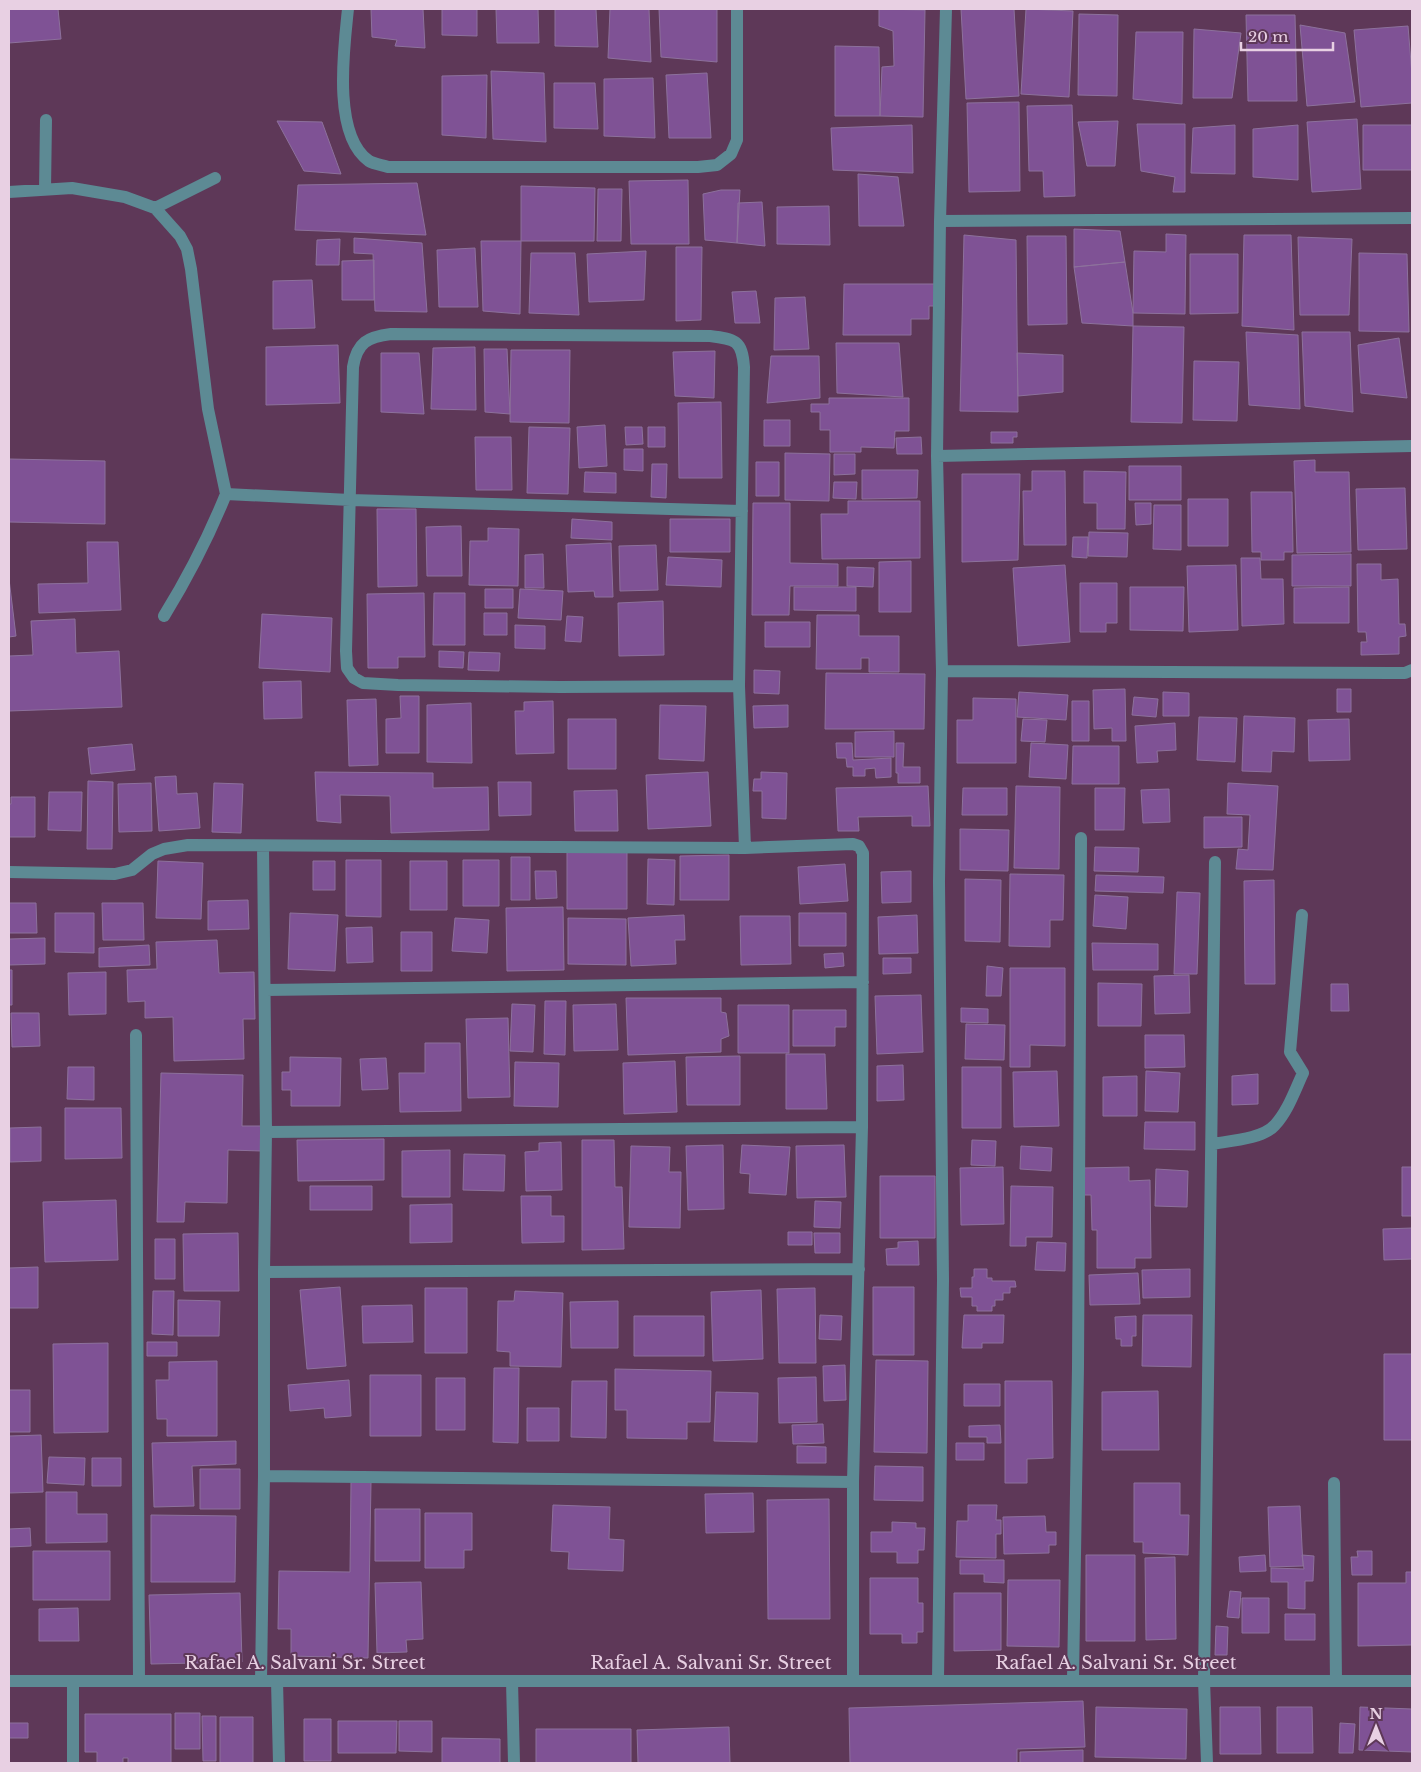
<svg xmlns="http://www.w3.org/2000/svg" width="1421" height="1772" font-family="'Libre Baskerville',serif">
<style>
.building{fill:#7f5295;stroke:#8d719c}
.lines{fill:none;stroke-linecap:round;stroke-linejoin:round}
.minor{stroke:#5d8a94;stroke-width:12}
.labels{text-anchor:middle;dominant-baseline:central;stroke-width:4;stroke-linejoin:round;paint-order:stroke}
.street-label{font-size:18px;fill:#e8d0e3;stroke:#5e3858}
</style>
<rect width="100%" height="100%" fill="#5e3858"/>
<path class="building" d="M9 9H58L61 39 9 43Z
M371 9H423L425 48 395 46 397 40 372 37Z
M442 9H477V36L442 35Z
M496 9H538L539 43H497Z
M555 9H596L598 47 555 46Z
M610 9H649L651 62 608 58Z
M659 9H717V62L661 57Z
M879 9 925 10 923 117 880 116 882 67 894 66 893 31 879 26Z
M961 9H1014L1019 96 966 99Z
M1026 9 1073 11 1069 97 1021 94Z
M1079 14 1118 15 1117 96 1078 95Z
M1246 15H1295L1297 101H1248Z
M1300 25 1345 33 1355 102 1307 106Z
M1408 26 1412 75V103L1361 107 1354 30Z
M1194 29 1241 33 1232 98H1193Z
M1136 32H1183L1182 104 1133 99Z
M835 46 879 47 880 116H835Z
M491 71 544 73 546 142 493 139Z
M707 73 711 138H669L666 75Z
M487 75 486 138 442 135V76Z
M653 78 655 138 604 136V79Z
M554 83H595L598 129 554 128Z
M1019 102 1020 191 969 192 967 103Z
M1072 105 1075 196 1044 197 1043 171H1029L1027 106Z
M1357 119 1361 189 1312 192 1307 122Z
M277 121 322 122 341 174 304 171Z
M1118 121 1115 166H1087L1078 122Z
M1137 124H1185V192H1173L1175 177 1141 171Z
M912 125 913 173 833 170 831 128Z
M1235 125V174L1191 173 1193 128Z
M1298 125V180L1253 177V129Z
M1363 125H1412V170H1363Z
M858 174 898 177 904 226H859Z
M688 180 689 244H631L629 181Z
M417 183 426 235 295 230 298 185Z
M521 186 595 188 594 241H521Z
M598 189H622L621 241H597Z
M721 190H740L737 243 705 240 703 194Z
M762 202 765 246 737 243 738 203Z
M829 206 830 245 777 244V207Z
M1074 229 1120 231 1125 262 1074 267Z
M1166 234 1186 235 1185 314 1133 313 1134 251 1166 252Z
M964 235 1016 240 1018 412 960 411Z
M1244 235H1291L1294 330 1242 326Z
M1027 236H1066L1067 324 1028 325Z
M1298 237 1352 239 1349 315H1300Z
M354 238 422 243 427 312 375 311 373 254 354 253Z
M340 239 339 265H316L317 240Z
M481 241H521L520 314 483 311Z
M676 247H702L701 320 676 321Z
M475 248 478 307H439L437 250Z
M646 251 644 300 589 302 587 254Z
M531 253H575L579 315 529 313Z
M1359 253 1407 254 1409 332 1359 331Z
M1190 254H1238V313L1190 314Z
M374 260V300H342V261Z
M1125 262 1133 313V326L1082 323 1074 267Z
M312 280 315 328 273 329V281Z
M844 284H938L937 306H929V319H911V335H843Z
M756 291 760 323H735L732 292Z
M805 297 809 349 774 350 775 298Z
M1133 326 1184 327 1182 423 1131 422Z
M1246 332 1298 335 1300 409 1249 405Z
M1302 332H1350L1353 412 1305 406Z
M1399 338 1407 398 1361 393 1358 345Z
M836 343H899L903 397 837 393Z
M338 345 340 403 266 405V347Z
M475 347 476 410 431 409 433 348Z
M484 349H507L510 414 485 412Z
M511 350H570L569 423 510 422Z
M715 351 714 398 675 396 673 352Z
M381 353H419L424 414 381 412Z
M1017 353 1063 355V392L1018 396Z
M771 356H819L820 398 767 403Z
M1194 361 1239 362 1237 421 1193 420Z
M829 398H909V431H895L894 448 861 447V452H830V430H820V412H811V404H829Z
M721 402 722 478H679L678 403Z
M764 420H790V446H764Z
M605 425 607 466 579 468 577 427Z
M529 427 570 428 568 494 527 493Z
M625 427H642L643 444 626 445Z
M648 427H665V447H648Z
M991 432H1017V437H1013V443H991Z
M475 437H511L512 490H476Z
M921 437 922 454H897L896 438Z
M624 449H643V471L624 470Z
M785 453 830 454 829 501 785 500Z
M834 454H855V474L834 475Z
M9 459 105 461V524L9 522Z
M1315 460V472H1349L1351 552 1297 553 1294 461Z
M756 462H779V496H756Z
M652 464H667L666 498 651 497Z
M1129 466H1181V500H1129Z
M862 470H918L917 498 862 499Z
M1032 471H1065L1066 545H1024L1023 491H1032Z
M1084 471 1126 472 1125 529H1097V503H1084Z
M585 472 616 473V493L584 492Z
M962 474H1020L1018 560 962 562Z
M834 482H857L856 499 833 498Z
M1405 488 1407 549 1358 550 1356 489Z
M1251 492H1292L1293 552H1284V560H1261V552H1252Z
M1188 499H1228V546H1188Z
M848 501H920V558L822 559 821 514H848Z
M753 503H790V563L838 564V586H790L789 615H752Z
M1135 503H1151V524L1136 525Z
M1154 505H1181V550L1153 549Z
M377 509H416L417 586 378 587Z
M572 519 612 522V540L571 538Z
M670 519H730V552H670Z
M453 526H461L462 576H427L426 527Z
M488 528 519 529 518 586 469 585 470 541H488Z
M1089 532 1128 533 1127 557 1088 556Z
M1073 537H1088L1087 558 1072 557Z
M87 542H118L121 610 39 613 38 584 88 583Z
M611 543 613 597H595L594 591 568 592 566 545Z
M656 545 658 590 620 591 619 546Z
M543 554 544 588H525V555Z
M1351 554V586H1292V555Z
M668 557 722 560 721 587 666 585Z
M1241 558H1260L1261 579H1283L1284 624 1242 626Z
M911 561V612H879V562Z
M1357 564H1381V580L1398 579 1399 624H1405L1406 636 1399 637V654L1361 655V642H1367L1366 632H1358Z
M1065 565 1070 642 1018 646 1013 568Z
M1236 565 1238 630 1189 632 1187 566Z
M847 567 874 568 873 587 847 586Z
M9 579 16 636 9 637Z
M1080 583H1117V623H1106V632H1080Z
M794 587H856V611L794 610Z
M1130 587H1184L1183 631 1130 630Z
M1349 587V623H1294V588Z
M485 589H513V608H485Z
M520 589 563 591 561 620 518 618Z
M424 593 425 657H398V668H368L367 594Z
M434 593H465V645H433Z
M663 601 664 655 619 656 618 603Z
M484 613H507V635H484Z
M262 614 332 618 330 672 259 668Z
M817 615H859V636H899V672H869V658H861V669H816Z
M567 616 583 617 581 642 565 641Z
M75 619 76 653 119 651 122 707 9 711V656L33 655 31 621Z
M765 622H810V647H765Z
M515 625 545 626V649L515 648Z
M439 651 464 652 463 668 439 667Z
M469 652 500 653 499 671 468 670Z
M754 670 780 671 779 694 754 693Z
M826 673 925 674 924 729H825Z
M301 681 302 718 264 719 263 682Z
M1125 689 1126 741H1112V728L1094 729 1093 690Z
M1337 689H1351V712H1337Z
M1019 692 1068 695 1066 720 1017 717Z
M1163 692 1189 693V716H1163Z
M400 696H419V753H386V719L401 718Z
M1134 697 1158 699 1156 717 1132 715Z
M973 698 1016 699V763H957V720H973Z
M376 699 378 765 349 766 347 700Z
M553 701 554 753 516 754 515 711H524V702Z
M1072 701H1089V741H1072Z
M471 703 472 763 427 762V705Z
M660 705 706 706 704 761 659 759Z
M788 705V727L754 728 753 706Z
M1244 716 1295 718 1294 752 1272 751 1271 772 1242 771Z
M1199 717 1237 718 1235 762 1197 760Z
M568 719H616V769H568Z
M1023 719 1047 720 1045 742 1021 741Z
M1349 719 1350 760 1309 761 1308 720Z
M1175 723 1176 750 1157 751 1158 762 1137 763 1135 726Z
M894 731V757H855V732Z
M836 743H852L853 760 891 758V777L876 778 875 768 865 769V776H853V767H847L846 758H837Z
M896 743H904L903 767H920V783H898V773H896Z
M1031 743 1068 745 1066 779 1029 777Z
M132 744 135 770 91 774 88 748Z
M1073 746H1119V784H1072Z
M315 772 433 773V788L488 787 489 830 391 833 390 796 340 795 341 823 317 821Z
M708 772 711 826 648 829 646 775Z
M761 772 787 773 786 819 762 818V791H753L754 779H761Z
M176 776 177 794 197 793 200 828 159 831 155 777Z
M88 781 113 782 112 849H87Z
M498 782H531V815L499 816Z
M151 783 152 831 119 832 118 784Z
M214 783 243 784 241 833 212 832Z
M1228 783 1278 786 1273 870 1236 869 1238 849 1248 850 1250 815 1227 814Z
M928 786 930 826H912V816L858 817 859 831H838L836 788Z
M1016 786 1060 787 1059 869 1014 868Z
M963 788H1007V815H962Z
M1095 788H1125L1124 830H1095Z
M1169 789 1170 822 1143 823 1141 790Z
M617 790 618 831H575L574 791Z
M49 792H82L81 831 48 830Z
M11 797H35V837H9V804H11Z
M1204 817H1242V847L1204 848Z
M960 829 1009 830 1008 871 960 870Z
M1095 847 1139 848 1138 872 1094 871Z
M567 852H627V909H567Z
M729 855V900H680V856Z
M511 857H530V900H511Z
M648 859 675 860 674 905 647 904Z
M346 860H381V917L346 916Z
M463 860H499V906H463Z
M158 861 203 863 201 919 156 918Z
M313 861H335V890H313Z
M410 861H447V910H410Z
M845 864 848 901 800 904 798 867Z
M535 871H556L557 898 536 899Z
M911 871V902L882 903 881 872Z
M1010 874 1064 875 1063 920H1050V947L1009 946Z
M1096 875 1164 877 1163 893 1095 891Z
M965 879 1001 880 1000 942 965 941Z
M1274 880 1275 984H1245L1244 881Z
M1177 892 1200 893 1197 974H1174Z
M1095 895 1128 897 1126 929 1093 926Z
M248 900 249 929 208 930V901Z
M9 903H36L37 933H9Z
M102 903H143L144 940H103Z
M563 907 564 970 507 971 506 908Z
M55 913H94V953L55 952Z
M290 913 338 915 335 971 288 969Z
M799 913H846V946H799Z
M684 915 685 940H675L676 964 631 966 628 918Z
M917 915 918 953 879 954 878 917Z
M740 916H790L791 964 741 965Z
M455 918 489 920 487 953 452 951Z
M568 918 626 919V965L568 964Z
M372 927 373 962 347 963 346 928Z
M401 932H432V971H401Z
M45 938V964L9 965V939Z
M217 940 219 973 254 972 255 1019H243L244 1059 174 1061 173 1017 145 1018V1001L128 1002 127 970 157 969 156 942Z
M1092 943 1158 944V970H1093Z
M149 945 150 965 99 967V948Z
M843 953 844 966 825 968 824 954Z
M883 958H911V973L883 974Z
M987 966 1003 968 1001 996H986Z
M1010 968H1065V1046L1030 1045V1067H1010Z
M9 970H12V1005H9Z
M106 972V1014L69 1015 68 973Z
M1189 975 1190 1013 1155 1014 1154 976Z
M1098 983 1142 984 1141 1026H1098Z
M1331 984H1348L1349 1011H1331Z
M921 995 923 1052 877 1054 875 996Z
M626 998H721V1012L726 1013 729 1036 721 1039V1052L628 1055Z
M545 1001H566L565 1055 544 1054Z
M512 1004 535 1005 533 1052 510 1051Z
M616 1004 618 1050 574 1051 573 1005Z
M738 1005H789V1053H738Z
M961 1008 988 1009V1023L961 1022Z
M793 1010H846V1027H835V1046H793Z
M11 1013H39L40 1046 12 1047Z
M508 1018 510 1097 468 1098 466 1019Z
M966 1024 1005 1025 1004 1060 965 1059Z
M1145 1035H1184L1185 1067 1145 1068Z
M425 1043H460L461 1111 400 1112 399 1073H425Z
M786 1054H825L827 1109H786Z
M740 1056V1105H687L686 1057Z
M290 1057 341 1058 340 1106H291V1090H282V1072H290Z
M386 1058 388 1089 362 1090 360 1059Z
M675 1061 677 1112 624 1114 623 1063Z
M515 1062 559 1063 558 1107 514 1106Z
M903 1065 904 1100 877 1101V1066Z
M68 1067H94V1100L67 1099Z
M962 1067H1001V1128H962Z
M1057 1071 1059 1126 1014 1127 1013 1072Z
M1146 1071 1180 1073 1178 1112 1145 1111Z
M161 1073 243 1075 242 1126H262V1151L228 1150 227 1203 185 1202 184 1222H157Z
M1258 1074V1104L1232 1105V1076Z
M1137 1076V1116H1103V1077Z
M65 1108H121L122 1158 65 1159Z
M1145 1122H1195V1150L1144 1149Z
M41 1127V1161L10 1162V1128Z
M384 1139V1180L298 1181 297 1140Z
M582 1140H614L615 1187H622L624 1249 582 1250Z
M972 1140 996 1141 995 1166 971 1165Z
M561 1142 562 1190 526 1191 525 1152 539 1151V1143Z
M723 1145 724 1209 688 1210 686 1146Z
M742 1145 790 1147 786 1195 749 1193 750 1174 740 1173Z
M844 1145 846 1197 797 1198 796 1146Z
M631 1146 670 1147 669 1172H681L680 1228 629 1227Z
M1021 1146 1052 1148 1051 1171 1020 1169Z
M450 1150V1197H402V1151Z
M464 1154 505 1155 504 1191 463 1190Z
M1003 1167 1004 1224 961 1225 960 1168Z
M1129 1167V1181L1150 1180 1151 1258H1135V1268H1097V1230H1092L1091 1195H1084L1083 1168Z
M1402 1167H1412V1216H1402Z
M1156 1169 1188 1171 1187 1207 1155 1206Z
M880 1176H935V1238H880Z
M310 1186H372V1210H310Z
M1011 1186 1053 1187 1052 1237H1026V1246H1010Z
M521 1196H551V1216H564V1242L522 1243Z
M116 1200 118 1260 45 1262 43 1202Z
M815 1201 841 1202 840 1228 814 1227Z
M452 1204V1242L410 1243V1205Z
M1412 1228V1259L1384 1260 1383 1229Z
M788 1232H812V1245H788Z
M238 1233 239 1291H184L183 1234Z
M814 1233H840V1253H815Z
M155 1239H175V1279H155Z
M918 1241 919 1265H887L886 1249 898 1248V1242Z
M1037 1242 1066 1243 1065 1271 1035 1270Z
M38 1267V1308H9V1268Z
M974 1269H987V1278H992V1281H1015L1016 1287H1010V1293H1003V1300H995V1306H992V1311H977V1306H972V1297H961L960 1288H972V1277H974Z
M1190 1269V1297L1143 1298 1142 1270Z
M1138 1273 1140 1304 1090 1305 1089 1275Z
M340 1287 346 1366 307 1369 300 1290Z
M873 1287H914V1355H873Z
M425 1288H467V1353H425Z
M815 1288 816 1363H779L777 1289Z
M761 1290 763 1359 713 1361 711 1292Z
M153 1291H174L173 1335 152 1334Z
M515 1291 563 1293 561 1367 510 1366V1352L497 1351 498 1301H514Z
M178 1300 220 1301 219 1336H178Z
M618 1301V1348H571L570 1302Z
M412 1305 413 1342 363 1343 362 1306Z
M820 1315 842 1316 841 1340 819 1339Z
M964 1315H1004L1003 1343H982V1348H962Z
M1143 1315H1192L1191 1367 1142 1366Z
M634 1316H704V1356H634Z
M1136 1316V1336H1132V1346H1121V1339H1116L1115 1317Z
M147 1342H177V1356H147Z
M108 1343V1432L54 1433 53 1344Z
M1384 1354H1412V1464V1440H1384Z
M876 1360 928 1361 927 1453 874 1452Z
M217 1361V1436H167V1419H157L156 1380H169V1362Z
M845 1365 846 1400 824 1401 823 1366Z
M494 1368H519L518 1443 493 1442Z
M615 1369 711 1371 710 1422H687V1439L627 1438V1410H615Z
M370 1375H421V1436H370Z
M816 1377 817 1422 779 1423 778 1378Z
M436 1378H465V1430H436Z
M349 1380 351 1416 325 1418 324 1408 290 1411 288 1385Z
M572 1381H607L606 1438 571 1437Z
M1005 1381H1052L1053 1458 1027 1459V1483H1005Z
M964 1384H1000V1406H964Z
M9 1390H30V1432H9Z
M1158 1391 1159 1450H1102V1392Z
M716 1392 758 1393 757 1442 714 1441Z
M527 1408H559V1441H527Z
M823 1424 824 1443 793 1444 792 1425Z
M1000 1425 1001 1443H987V1437H969V1426Z
M41 1435 43 1492 9 1493V1436Z
M236 1441V1464L192 1466 194 1506 154 1507 152 1443Z
M956 1443H984V1460H956Z
M797 1446 826 1447V1463H797Z
M49 1457 85 1458 84 1485 47 1483Z
M92 1458H121V1486H92Z
M875 1466 923 1467V1501L874 1500Z
M200 1469H240V1509H200Z
M351 1482H371L368 1658 291 1656V1629H278L279 1571 350 1572Z
M1134 1483H1180V1515H1189L1188 1555 1143 1553V1542H1134Z
M46 1492H77V1514H107V1542L46 1543Z
M753 1493 754 1532 706 1533 705 1494Z
M829 1499 830 1619H768L767 1500Z
M553 1505 610 1507 609 1539 624 1540 623 1571 568 1569 569 1552 551 1551Z
M968 1505H997L996 1520H1001V1534H996V1558L956 1557 957 1521H968Z
M1300 1506 1303 1566 1270 1567 1268 1507Z
M375 1509H420V1561H375Z
M425 1513H472V1550H464V1568H425Z
M151 1515 236 1516 235 1582H151Z
M1045 1516 1046 1532H1056V1545H1049V1553L1004 1554 1003 1517Z
M892 1522 916 1523V1528H925L924 1550H918V1563H897V1552H871V1532H892Z
M30 1528 31 1546 9 1547V1529Z
M33 1551H110V1600H33Z
M1357 1551H1372V1575H1352L1351 1557H1358Z
M1086 1555H1135V1641H1086Z
M1265 1555 1266 1571 1240 1572 1239 1557Z
M1302 1555 1314 1556 1313 1581H1305V1609L1288 1608V1582H1271V1568L1304 1569Z
M1175 1557 1176 1639 1146 1640 1145 1558Z
M960 1560H1004V1583L984 1582V1574H960Z
M1406 1572H1412V1645L1358 1646V1583H1406Z
M870 1578H918V1603H923V1632H917V1643H902V1634H870Z
M1008 1580H1060L1059 1647 1007 1646Z
M421 1582 423 1639 406 1640 407 1652 377 1653 375 1583Z
M1230 1591 1241 1592 1239 1618 1227 1617Z
M240 1593 242 1662 151 1664 149 1595Z
M954 1593H1001V1650L954 1651Z
M1242 1598H1269V1633H1242Z
M78 1608 79 1641H39V1609Z
M1285 1614H1315V1640H1285Z
M1216 1626 1228 1627 1227 1655H1215Z
M1083 1701 1085 1747 1017 1749V1763H850L849 1708Z
M1096 1707 1187 1709 1186 1759 1095 1757Z
M1220 1707H1260L1261 1754H1220Z
M1277 1707H1312L1313 1753H1277Z
M1360 1707 1412 1709V1752L1359 1750Z
M175 1713H200V1749H175Z
M85 1714H171V1763H128V1758H123V1763H97V1752H85Z
M202 1716H216V1761H203Z
M220 1717H253V1763H220Z
M304 1719H331V1761H304Z
M338 1721H397L396 1753H338Z
M399 1721H432V1752L399 1751Z
M9 1723H28V1738H9Z
M1340 1723 1355 1724 1353 1753H1339Z
M729 1727 730 1763H638L637 1730Z
M536 1729H631V1763H536Z
M442 1738 500 1739V1763H442Z
M1083 1750V1763H1020V1752Z"/>
<g class="lines">
<path class="minor" d="M348 9C344 48 332 135 369 161 374 164 382 165 388 167H698L717 165 731 154 737 140V9
M45 190 46 120
M9 192 72 188 125 197 155 208 180 236 187 249 191 269 208 409 226 494 350 500 742 511
M155 208 215 178
M940 221 1412 218
M937 456 1412 446
M164 616C188 577 209 536 226 494
M942 671 1391 673H1405L1412 670
M739 686 560 687 398 685 363 683 354 678 347 668 346 651 353 367C357 342 368 337 391 334L710 336C735 339 742 340 744 367L739 686 745 848
M9 872 115 874 132 870 152 854 164 849 188 845 745 848 853 844 859 846 863 853V881L862 1127 853 1482V1681
M265 990 863 982
M136 1035 139 1681
M266 1132 862 1127
M1212 1144C1229 1141 1263 1139 1275 1125 1288 1111 1295 1090 1303 1073L1290 1052 1302 915
M264 1272 859 1269
M264 1476 853 1482
M1334 1483 1336 1681
M938 1680 943 1280 939 882 942 671 937 456 940 221 946 9
M1073 1680 1078 1367 1081 838
M9 1681H1412
M73 1681V1763
M261 1681 264 1476V1272L266 1132 263 846
M277 1681 279 1763
M512 1681 514 1763
M1207 1763 1204 1680 1215 862"/>
</g>
<g class="labels">
<g class="street-label">
<text x="305" y="1663">Rafael A. Salvani Sr. Street</text>
<text x="711" y="1663">Rafael A. Salvani Sr. Street</text>
<text x="1116" y="1663">Rafael A. Salvani Sr. Street</text>
</g>
</g>
<rect width="1421" height="1772" fill="none" stroke="#e8d0e3" stroke-width="20"/>
<g transform="translate(1376 1727)" stroke="#5e3858" stroke-width="4" paint-order="stroke">
<path d="M0-4L9 19L0 12L-9 19Z" fill="#e8d0e3"/>
<text y="-8" font-size="14" font-weight="bold" text-anchor="middle" fill="#e8d0e3">N</text>
</g>
<path d="M1241 42v8h92v-8" fill="none" stroke="#e8d0e3" stroke-width="2.5"/>
<text x="1248" y="42" font-size="15" fill="#e8d0e3" stroke="#5e3858" stroke-width="4" paint-order="stroke">20 m</text>
</svg>
